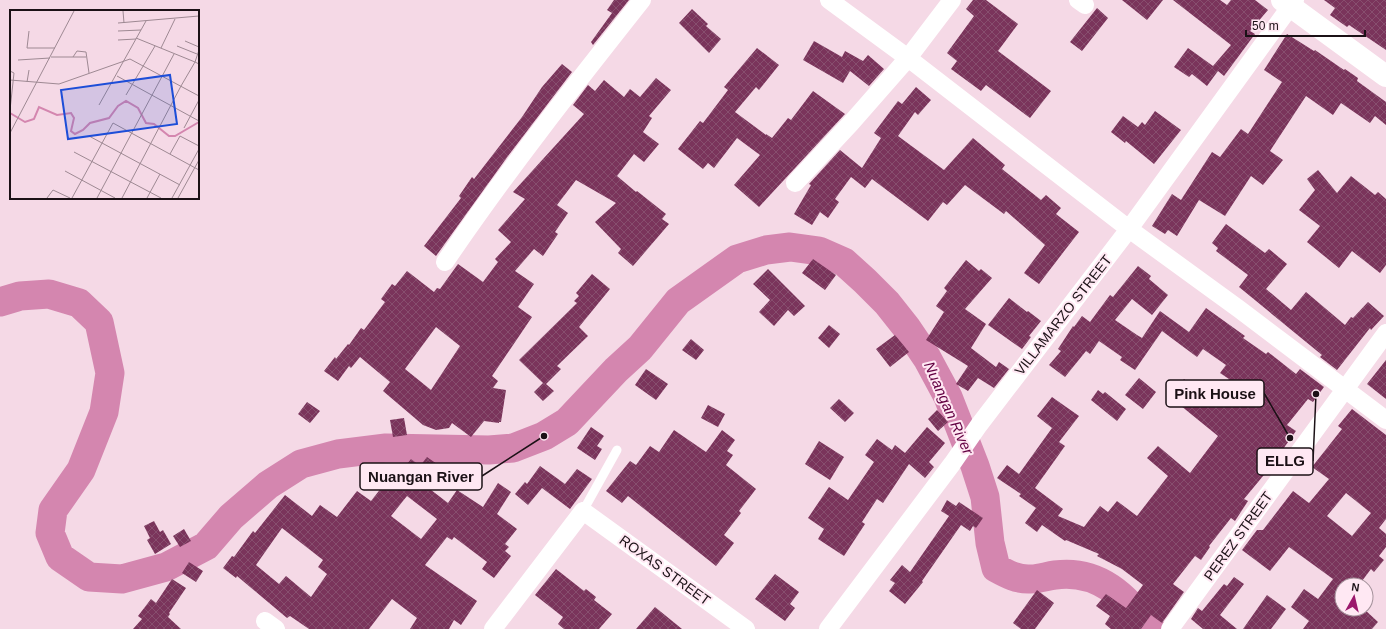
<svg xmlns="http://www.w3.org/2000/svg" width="1386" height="629" font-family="Helvetica,sans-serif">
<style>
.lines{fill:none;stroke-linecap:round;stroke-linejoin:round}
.river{stroke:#d486af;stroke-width:29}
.building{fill:url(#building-cross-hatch);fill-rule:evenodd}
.service{stroke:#fff;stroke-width:9}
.minor{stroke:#fff;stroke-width:18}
.secondary{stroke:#fff;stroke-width:22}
.labels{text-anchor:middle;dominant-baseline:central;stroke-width:4;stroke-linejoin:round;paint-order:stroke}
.street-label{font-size:14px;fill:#1b1116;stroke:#ffe8f3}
.water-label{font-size:15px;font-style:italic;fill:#630142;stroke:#ffe8f3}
.inset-river{fill:none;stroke:#d486af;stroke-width:2}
.inset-road{fill:none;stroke:#9e8993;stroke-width:1}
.view{fill:#1d4ed8;fill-opacity:0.15;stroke:#1d4ed8;stroke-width:2}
.inset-edge{fill:none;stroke:#1b1116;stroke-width:2}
.leader{fill:none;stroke:#1b1116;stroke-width:1.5}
.callout-dot{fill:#1b1116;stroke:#ffe8f3;stroke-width:1.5}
.callout{fill:#ffe8f3;stroke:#1b1116;stroke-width:1.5}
.callout-label{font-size:15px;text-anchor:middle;font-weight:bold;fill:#1b1116}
</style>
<defs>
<pattern id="building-cross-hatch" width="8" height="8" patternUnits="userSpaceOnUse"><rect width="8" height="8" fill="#7a345b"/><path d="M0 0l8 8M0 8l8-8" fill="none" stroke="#874e6e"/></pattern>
</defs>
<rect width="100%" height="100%" fill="#f5d9e6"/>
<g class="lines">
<path class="river" d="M0 302 20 296 49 294 79 303 99 322 110 373 104 412 81 470 53 510 50 533 60 557 89 577 122 579 166 567 206 546 231 517 268 485 301 464 338 454 386 448 489 450 513 448 544 436 567 422 616 370 640 348 678 301 737 259 766 250 790 247 819 251 844 262 865 281 887 303 906 327 927 358 948 397 975 466 985 497 990 543 996 568C1007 574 1018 580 1031 579 1039 579 1047 576 1055 575 1099 569 1126 597 1151 629"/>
</g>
<path class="building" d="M614 0H629L593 45 591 42 612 13 607 10Z
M973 0H986L1018 24 998 51 1051 91 1030 118 986 85 981 91 951 69 957 61 947 53 974 16 966 9Z
M1122 0H1163L1147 20Z
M1173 0H1220L1227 5 1231 0H1255L1268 10 1250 31 1255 34 1224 76 1218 71 1207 86 1192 74 1189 77 1174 67 1188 48 1213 66 1231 45Z
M1324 0H1386V50L1349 25 1347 27 1330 15 1335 8Z
M1097 8 1108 18 1082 51 1070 42Z
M692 9 708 24 706 26 721 39 709 53 679 23Z
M1287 34 1314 51 1315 50 1344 70 1345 69 1358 78 1357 81 1386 102V125L1375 116 1370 123 1341 103 1333 115 1306 96 1270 151 1283 160 1263 185 1251 176 1225 216 1199 200 1177 236 1168 230 1165 234 1152 226 1172 194 1181 200 1212 152 1220 157 1241 129 1248 134 1282 82 1264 70Z
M814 41 842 57 845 51 863 61 868 55 884 69 869 86 850 71 843 83 803 60Z
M757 48 779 65 759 90 756 87 735 112 766 135V134L772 138 788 118 791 120 813 91 845 114 759 207 734 185 760 155 737 138 714 168 708 163 703 169 678 149 700 121 703 123 728 90 724 87Z
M562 64 572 72 508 156 436 256 424 246 461 198 459 196 472 177 474 179 522 117 542 87Z
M656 78 671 90 649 116 652 118 643 132 659 144 644 162 634 154 617 176 636 192 637 191 666 214 662 219 669 224 633 266 618 253 621 249 595 222 616 203 576 180 557 205 568 213 555 232 558 234 543 256 534 249 515 271 534 284 518 307 532 317 492 376 498 381 493 388 506 390 501 422H499V423L484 421 471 437 452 423 449 428 436 430 423 425 383 391 390 382 360 357 351 368 349 366 338 381 324 371 335 357 336 359 348 344 349 345 361 328 364 330 385 302 381 299 392 284 395 286 407 271 434 292 437 288 440 289 458 264 483 282 498 262 495 259 511 242 498 230 525 199 513 192 584 114 573 105 588 85 595 91 604 80 624 97 630 89 640 97ZM436 327 460 346 431 390 405 369Z
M916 87 931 100 918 115 915 112 898 136 944 170 973 138 1005 165 1002 169 1041 200 1046 195 1061 208 1056 214 1079 232 1065 250 1039 284 1024 273 1045 245 1006 211 1004 214 965 185 947 205 943 202 928 221 872 179 865 188 851 177 835 199 839 202 828 218 820 212 812 225 794 214 811 185 809 184 840 150 862 168 881 138 874 133 898 101 902 104Z
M1155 111 1181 130 1154 164 1126 141 1125 143 1111 132 1123 116 1138 127 1142 122 1145 125Z
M1318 170 1337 193 1351 176 1375 195 1378 192 1386 199V265L1380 273 1352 251 1339 268 1307 242 1320 226 1299 210 1315 190 1307 179Z
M1226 224 1265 253 1269 249 1287 264 1266 289 1291 310 1306 292 1345 325 1351 317 1353 318 1368 302 1384 316 1371 330 1370 328 1337 370 1320 357 1322 355 1239 287 1248 275 1216 251 1218 248 1212 243Z
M813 259 836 275 825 290 802 273Z
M966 260 979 271 981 269 992 278 965 309 986 324 971 348 996 367 999 362 1009 369 994 388 978 378 968 391 956 384 968 366 926 340 944 312 936 306 947 291 944 288Z
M1138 266 1151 276 1149 279 1168 295 1152 315 1132 299 1115 320 1137 335 1142 338 1160 311 1189 332 1206 308 1245 336 1243 338 1266 354 1268 352 1296 374 1300 369 1324 387 1313 402 1308 399 1287 425 1296 431 1268 470 1244 499 1248 501 1235 521 1231 518 1209 546 1210 547 1201 560 1195 556 1173 584 1184 592 1162 623 1151 615 1141 629H1111L1105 624 1110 616 1096 606 1106 594 1126 608 1143 585 1122 569 1097 556 1099 554 1066 540 1065 541 1042 525 1037 532 1025 523 1036 508 1019 496 1021 494 997 478 1007 465 1019 474 1052 428 1037 416 1052 397 1079 416 1059 442 1065 446 1035 488 1063 509 1058 516 1084 527 1100 506 1108 512 1117 501 1137 516 1168 476 1147 458 1158 446 1190 473 1218 436 1170 397 1184 379 1212 402 1229 379 1220 373 1226 365 1203 349 1197 357 1162 331 1135 370 1120 360 1122 357 1099 341 1090 354 1086 351 1065 377 1049 365 1061 351 1058 349 1073 326 1074 327 1082 316 1090 322 1110 295 1113 297Z
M768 269 805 306 794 316 788 310 774 326 759 312 770 300 753 284Z
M592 274 610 289 579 327 588 336 557 366 561 369 546 384 554 391 543 401 534 392 543 383 519 360 577 303 574 301 579 296 576 293Z
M1009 298 1027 312 1028 311 1041 321 1029 336 1031 337 1022 349 988 325Z
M829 325 840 334 829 348 818 338Z
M895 335 909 352 890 367 876 349Z
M691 339 704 350 696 360 682 350Z
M1386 360V399L1367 384Z
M646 369 668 384 656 400 635 385Z
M1139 378 1156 392 1143 409 1125 395Z
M1098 390 1103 394 1105 392 1126 409 1117 421 1091 400Z
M839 399 854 413 845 422 830 408Z
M307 402 320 411 310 423 298 414Z
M708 405 725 414 718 427 701 418Z
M1352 409 1386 435V519L1379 528 1386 534V547L1379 556 1384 560 1374 572 1371 569 1359 585H1342V609H1364L1378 622 1372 629H1303L1309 621 1291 607 1304 589 1318 599 1333 579 1289 547 1270 571 1242 550 1257 530H1263L1293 491 1309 503 1329 479 1312 467 1342 429 1338 426ZM1346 493 1371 513 1352 536 1327 516Z
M937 410 948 422 938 431 928 419Z
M404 418 407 435 393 437 390 420Z
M591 427 604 436 597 446 602 449 595 460 577 448Z
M927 427 945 443 929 462 934 467 925 478 909 464 883 503 877 499 862 522 865 524 844 556 818 539 824 529 808 518 829 487 848 500 874 462 865 455 877 439 892 450 895 445 905 453Z
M674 430 706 452 722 430 735 440 727 451 733 455 726 465 756 489 739 511 741 513 724 535 734 543 716 566 628 496 622 503 606 491 630 461 636 465 650 446 659 452Z
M819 441 844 457 830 480 805 464Z
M427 457 437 464 422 483 448 503 457 490 483 507 498 483 511 492 497 514 517 529 505 544 509 547 505 551 511 556 494 578 482 569 487 562 454 537 452 540 447 537 425 565 477 601 461 625 454 620 449 629H410L417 618 392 599 369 629H309L290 616 287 618 237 576 236 578 223 568 232 556 234 557 253 531 255 533 285 495 312 516 320 505 337 517 357 491 371 501 389 478 393 482 411 459 420 466ZM407 496 437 519 421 539 391 516ZM282 528 323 560 318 567 327 574 311 597 286 576 279 584 256 565Z
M540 466 565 484 577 469 592 479 570 509 542 488 528 505 515 494 525 482 527 484Z
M947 500 956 506 959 502 983 518 976 528 973 526 970 531 961 525 922 581 923 582 905 604 889 591 895 583 890 580 902 565 910 572 949 516 941 511Z
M154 521 160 532 163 530 171 544 155 554 147 540 150 538 144 526Z
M184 529 191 541 180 547 173 536Z
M189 562 203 571 196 582 182 573Z
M556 569 584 591 586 589 596 597 594 600 612 614 599 629H564L558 624 563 617 535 595Z
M775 574 799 592 790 604 795 608 785 621 755 599Z
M1234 577 1244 584 1220 615 1237 629H1203L1191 619 1198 608 1202 611 1224 584 1227 586Z
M172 579 186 588 169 613 170 614 168 617 181 629H133L142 619 138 616 151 599 156 603Z
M1037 590 1054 603 1035 629H1021L1013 623Z
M1267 595 1286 609 1271 629H1243Z
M655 607 682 629H636Z"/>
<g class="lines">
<path class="service" d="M583 511 617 450"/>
<path class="minor" d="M829 0 908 58 1129 229 1239 309 1386 420
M1078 0 1085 5
M795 183 851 123 908 58 952 0
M445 262C506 172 574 86 642 0
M265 621 276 629
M493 629 583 511 746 629
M828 629 952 464 979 425 1129 229 1295 0
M1170 629 1386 333"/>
<path class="secondary" d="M1282 0 1386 76"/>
</g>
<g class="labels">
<g class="street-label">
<text transform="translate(1063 315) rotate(-52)">VILLAMARZO STREET</text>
<text transform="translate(1238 536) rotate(-54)">PEREZ STREET</text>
<text transform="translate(665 570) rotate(36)">ROXAS STREET</text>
</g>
<g class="water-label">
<text transform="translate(949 408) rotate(66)">Nuangan River</text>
</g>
</g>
<g transform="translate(10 10)">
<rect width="189" height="189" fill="#f5d9e6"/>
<path class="inset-river" d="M0 103 15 112 24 109 29 97 47 105 61 103 64 108 61 121 65 124 73 120 80 113 99 108 108 96 116 91 128 98 136 113 144 114 159 126H165L189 112"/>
<path class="inset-road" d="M113 1 114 13M108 13 189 6M19 21 17 38H45M108 21 131 20M126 28 185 52 189 40M108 30 126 29M175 31 189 37M167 36 187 44M151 38 165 9M41 47H76M63 47 67 41 76 42 79 63M8 50 40 48M0 61 4 63 0 100M107 66 189 111M0 70 49 74 120 49 189 86M17 72 19 60M171 76 185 52 189 54M116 85 145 36M89 95 136 11M174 118 189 90M0 123 64 1M79 126 170 175M64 142 151 188M160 144 170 126 189 136M55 161 105 188M37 188 43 180 60 188M62 188 103 113 189 160M87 188 164 44M112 188 171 76M137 188 150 164M162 188 189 139M168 188 189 150"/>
<path class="view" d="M160 65 167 114 58 129 51 80Z"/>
<rect width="189" height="189" class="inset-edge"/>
</g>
<path class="leader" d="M1290 438L1264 393M1316 394L1313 461M544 436L482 476"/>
<g class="callout-dot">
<circle cx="1290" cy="438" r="4"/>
<circle cx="1316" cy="394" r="4"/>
<circle cx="544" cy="436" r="4"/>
</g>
<g class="callout">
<rect x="1166" y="380" width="98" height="27" rx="4"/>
<rect x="1257" y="448" width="56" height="27" rx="4"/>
<rect x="360" y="463" width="122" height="27" rx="4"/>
</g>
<g class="callout-label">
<text x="1215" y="399">Pink House</text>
<text x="1285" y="466">ELLG</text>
<text x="421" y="482">Nuangan River</text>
</g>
<g transform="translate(1354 597) rotate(8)"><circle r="19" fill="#ffe8f3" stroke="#a4929b"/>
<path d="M0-3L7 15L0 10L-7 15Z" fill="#9b186c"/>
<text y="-6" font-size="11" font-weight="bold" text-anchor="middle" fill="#1b1116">N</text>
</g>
<path d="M1246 30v6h119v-6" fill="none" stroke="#1b1116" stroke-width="2"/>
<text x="1252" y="30" font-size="12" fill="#1b1116" stroke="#ffe8f3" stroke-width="3" paint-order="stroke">50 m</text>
</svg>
